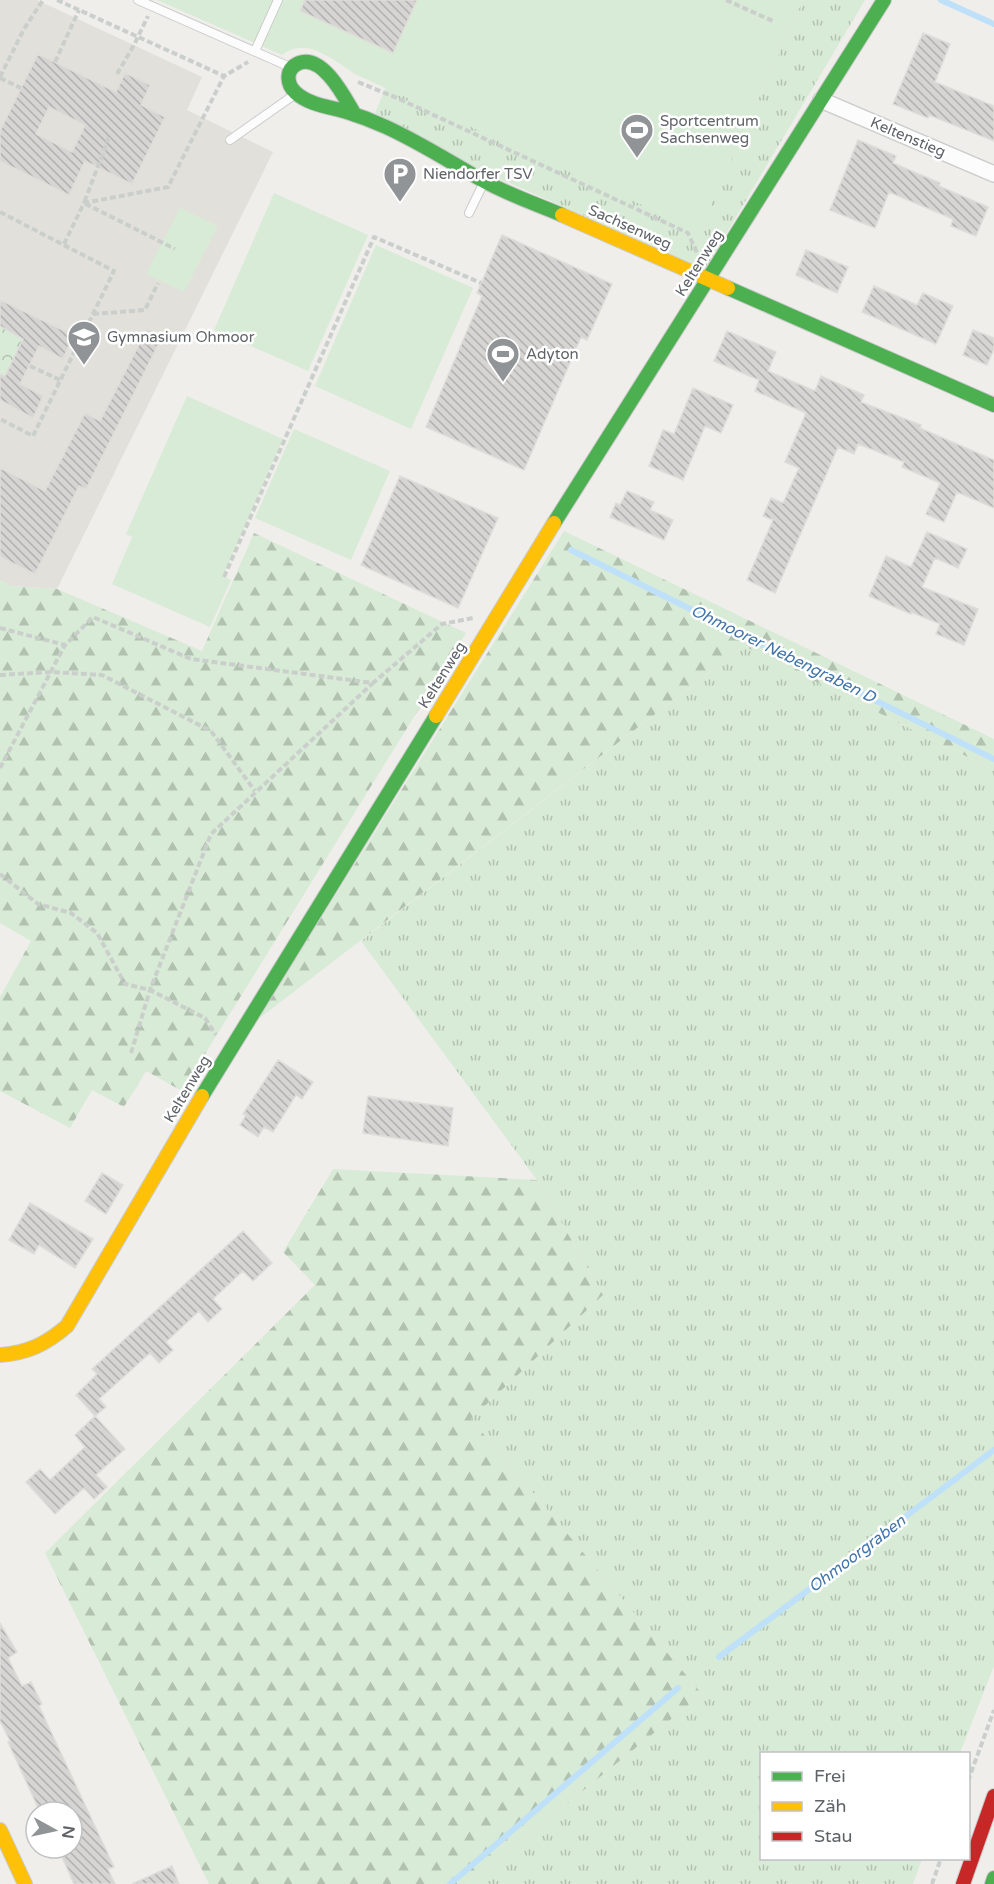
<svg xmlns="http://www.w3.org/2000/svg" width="994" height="1884" font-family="'Varela Round',sans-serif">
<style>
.education{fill:#e2e0da}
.grass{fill:url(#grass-tufts)}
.forest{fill:url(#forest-firs)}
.park{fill:url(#park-crowns)}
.pitch{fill:#d8ebd6}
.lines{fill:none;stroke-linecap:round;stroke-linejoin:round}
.stream{stroke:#bfe0f9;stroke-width:6}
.building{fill:url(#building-back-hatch);stroke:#deddd9;stroke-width:1.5;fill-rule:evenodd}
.lane-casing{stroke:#cbcccc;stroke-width:10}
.street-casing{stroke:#cbcccc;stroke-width:18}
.fast-casing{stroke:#cacacb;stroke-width:16}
.slow-casing{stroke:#cacacb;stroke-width:16}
.jam-casing{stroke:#cacacb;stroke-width:16}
.path{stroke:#cacfcc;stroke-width:4;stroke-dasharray:6 3;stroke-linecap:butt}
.lane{stroke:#fdfcfc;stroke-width:8}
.street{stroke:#fdfcfc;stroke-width:15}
.fast{stroke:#4caf50;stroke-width:14}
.slow{stroke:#ffc107;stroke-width:14}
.jam{stroke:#c62828;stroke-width:14}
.labels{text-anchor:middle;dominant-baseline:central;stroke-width:5;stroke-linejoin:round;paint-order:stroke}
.poi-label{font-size:15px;fill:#5f6368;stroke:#fff;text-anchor:start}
.street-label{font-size:15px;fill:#5f6368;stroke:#fff}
.water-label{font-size:16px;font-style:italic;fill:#4174aa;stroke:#fff}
</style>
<defs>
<pattern id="grass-tufts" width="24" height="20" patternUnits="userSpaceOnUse" patternTransform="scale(1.5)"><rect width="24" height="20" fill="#d8ebd6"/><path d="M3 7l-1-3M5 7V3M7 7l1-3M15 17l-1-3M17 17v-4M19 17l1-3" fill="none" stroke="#b2c2b1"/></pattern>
<pattern id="forest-firs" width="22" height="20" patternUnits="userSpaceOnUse" patternTransform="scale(1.5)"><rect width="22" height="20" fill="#d8ebd6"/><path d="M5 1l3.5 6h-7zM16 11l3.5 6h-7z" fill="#b2c2b1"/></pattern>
<pattern id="park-crowns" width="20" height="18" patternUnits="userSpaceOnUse" patternTransform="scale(1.5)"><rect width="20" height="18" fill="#d8ebd6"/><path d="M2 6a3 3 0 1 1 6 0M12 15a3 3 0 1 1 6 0" fill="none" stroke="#b2c2b1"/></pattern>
<pattern id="building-back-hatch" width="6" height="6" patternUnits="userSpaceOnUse" patternTransform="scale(1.5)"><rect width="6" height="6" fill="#d6d5d3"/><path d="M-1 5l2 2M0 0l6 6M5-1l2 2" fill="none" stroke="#b1b0af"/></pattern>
</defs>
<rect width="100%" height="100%" fill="#efeeea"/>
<path class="education" d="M0 0H37L202 77 187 110 273 152 57 589 11 586 0 580Z"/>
<path class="grass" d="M803 0H865L705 269 489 174 375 113 386 87 699 230Z
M744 646 994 770V1666L960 1753 762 1754V1858L922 1859 913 1884H468L702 1694 471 1419 603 1295 537 1180 361 941Z"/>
<path class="forest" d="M564 531 994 739V770L744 646 257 1020Z
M254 533 466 633 182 1091 146 1071 124 1107 92 1090 70 1128 0 1091V997L31 941 0 923V580L11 586 57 589 202 651Z
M333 1169 537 1180 603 1295 471 1419 702 1694 468 1884H209L45 1553 315 1285 283 1252Z"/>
<path class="park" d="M0 326 23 339 5 376 0 374Z"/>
<path class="pitch" d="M157 0H803L699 231 357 75C334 61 307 35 282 55Z
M274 193 368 235 308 371 214 330Z
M180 208 218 226 184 292 146 274Z
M376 245 473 288 411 429 315 386Z
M187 396 283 439 223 576 231 580 210 627 112 584 132 537 126 534Z
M294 429 390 471 351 560 255 518Z"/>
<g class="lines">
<path class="stream" d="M941 0 994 24
M571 550 994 759
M719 1657 994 1450
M450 1884 678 1688"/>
</g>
<path class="building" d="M305 0H417L393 53 300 11Z
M923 33 950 44 935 82 994 106V141L929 115 928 118 893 104Z
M38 54 116 92 125 73 150 85 141 105 165 117 132 184 85 161 69 195 0 161V131ZM49 107 85 125 72 152 36 134Z
M858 140 896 156 893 163 940 183 939 186 988 207 976 236 951 226 953 219 889 192 875 228 830 210Z
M502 235 612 284 587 340 581 337 524 470 426 427 482 296 477 293Z
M806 250 848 267 837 293 796 275Z
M874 286 917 305 923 293 953 306 936 344 862 312Z
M0 300 73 335 63 359 39 346 20 384 43 396 33 418 0 400V374L5 376 23 339 0 326Z
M147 329 162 337 86 489 79 486 35 574 0 557V468L45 491 85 413 100 421Z
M973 330 994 338V349L987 365 963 355Z
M727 331 776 352 768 371 815 391 821 376 864 395 861 402 921 425 920 428 994 460V508L957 492 944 522 926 514 940 483 902 467 904 462 858 444 854 454 838 447 775 593 747 580 773 520 763 516 771 498 783 503 799 468 785 462 806 413 755 391 759 380 714 361Z
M693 388 733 405 721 433 705 426 683 480 649 466 663 430 674 434Z
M400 476 498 518 458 608 361 565Z
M627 491 654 502 650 510 673 520 664 540 610 517 616 503 620 505Z
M927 532 967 549 958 568 935 558 922 587 978 609 964 645 936 634 940 624 911 612V614L869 596 886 556 911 567Z
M278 1060 313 1082 302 1099 296 1095 273 1132 264 1127 258 1137 240 1125 246 1115 243 1114Z
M368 1096 453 1108 448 1146 363 1133Z
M102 1173 123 1185 106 1214 85 1201Z
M30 1203 93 1239 75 1268 39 1245 34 1254 9 1240Z
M243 1231 272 1263 253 1281 243 1271 213 1299 222 1309 208 1322 199 1311 166 1342 173 1350 159 1363 150 1353 99 1399 106 1407 95 1416 76 1395 97 1374 92 1369Z
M95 1416 125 1449 96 1475 107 1487 94 1499 84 1488 55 1514 26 1482 40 1469 50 1480 85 1447 75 1435Z
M0 1623 17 1652 8 1658 22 1686 31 1682 42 1704 39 1706 114 1867 108 1869 115 1884H74L58 1848H72V1812H40L8 1742 10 1741 0 1721Z
M172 1866 179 1884H132Z"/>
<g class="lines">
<g class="lane-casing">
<path id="lane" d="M138 0 290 67
M255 51 278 0
M230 140 294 95
M469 213 484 182"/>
</g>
<g class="street-casing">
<path id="street" d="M821 100 994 174"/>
</g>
<g class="fast-casing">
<path id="fast" d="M355 115C345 98 323 54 299 63 285 69 286 84 296 93 309 105 331 107 347 112 360 116 373 121 386 127 419 142 450 162 482 180 507 194 536 204 562 215
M728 288 994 405
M554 523 884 0
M202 1096 436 716
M992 1884 994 1878"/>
</g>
<g class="slow-casing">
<path id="slow" d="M562 215 728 288
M436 716 554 523
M0 1355C28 1353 46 1344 67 1326L202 1096
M0 1830 25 1884"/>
</g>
<g class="jam-casing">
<path id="jam" d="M963 1884 994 1796"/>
</g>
<path class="path" d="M57 0 224 76
M726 0 775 22
M55 62 79 10
M117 74 134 45 148 16
M0 77 24 29 43 0
M0 78 21 88
M358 82 397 98 688 233 697 253
M109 137 84 203 175 249
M0 212 114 271 33 436 0 419
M64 244 84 203 168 187 224 76 248 62
M93 314 145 310 158 283
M30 366 60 380
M224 577 374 237 481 283
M0 628 65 645 93 617 191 659 373 683 442 624 473 618
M0 675 51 672 102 675 211 731 255 791
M0 768 65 645
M0 874 38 904 71 913 97 933 125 984 150 990 205 1018 216 1035
M131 1053 150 990 211 834 373 683
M968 1781 994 1710
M932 1884 941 1858"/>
<use href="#lane" class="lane"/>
<use href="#street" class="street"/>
<use href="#fast" class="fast"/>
<use href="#slow" class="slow"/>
<use href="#jam" class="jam"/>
</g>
<defs>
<g id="stadium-pin" transform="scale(1.725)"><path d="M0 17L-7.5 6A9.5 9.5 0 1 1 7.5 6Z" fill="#919496" stroke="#fff"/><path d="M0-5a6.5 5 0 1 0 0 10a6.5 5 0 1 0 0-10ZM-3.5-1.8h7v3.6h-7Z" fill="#fff"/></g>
<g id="parking-pin" transform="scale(1.725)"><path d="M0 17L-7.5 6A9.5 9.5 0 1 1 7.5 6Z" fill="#919496" stroke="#fff"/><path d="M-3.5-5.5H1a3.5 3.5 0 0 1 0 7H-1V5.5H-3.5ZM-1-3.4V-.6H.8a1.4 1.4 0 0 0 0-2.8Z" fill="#fff"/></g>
<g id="school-pin" transform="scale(1.725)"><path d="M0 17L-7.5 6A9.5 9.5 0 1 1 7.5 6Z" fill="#919496" stroke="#fff"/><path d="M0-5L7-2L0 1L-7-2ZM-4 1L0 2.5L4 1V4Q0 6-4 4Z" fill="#fff"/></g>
</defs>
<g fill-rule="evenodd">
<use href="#stadium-pin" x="637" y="130"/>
<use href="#parking-pin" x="400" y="174"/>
<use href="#school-pin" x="84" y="337"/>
<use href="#stadium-pin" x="503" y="354"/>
</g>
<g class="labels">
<g class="poi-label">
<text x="660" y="121">Sportcentrum<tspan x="660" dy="17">Sachsenweg</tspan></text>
<text x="423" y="174">Niendorfer TSV</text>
<text x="107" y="337">Gymnasium Ohmoor</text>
<text x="526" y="354">Adyton</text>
</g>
<g class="street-label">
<text transform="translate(908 137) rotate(23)">Keltenstieg</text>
<text transform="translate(630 227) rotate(24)">Sachsenweg</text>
<text transform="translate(699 263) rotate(-58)">Keltenweg</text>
<text transform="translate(442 675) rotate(-58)">Keltenweg</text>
<text transform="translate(187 1089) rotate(-59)">Keltenweg</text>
</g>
<g class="water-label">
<text transform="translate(783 654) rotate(26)">Ohmoorer Nebengraben D</text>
<text transform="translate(857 1554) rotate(-37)">Ohmoorgraben</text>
</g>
</g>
<rect x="760" y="1752" width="210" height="108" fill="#ffffff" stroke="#bfc1c3" stroke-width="1.5"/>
<rect x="772" y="1772" width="30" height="9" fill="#4caf50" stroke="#bfc1c3" stroke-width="1.5"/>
<text x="814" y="1782" font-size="18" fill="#5f6368">Frei</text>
<rect x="772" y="1802" width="30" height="9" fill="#ffc107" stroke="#bfc1c3" stroke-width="1.5"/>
<text x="814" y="1812" font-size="18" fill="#5f6368">Zäh</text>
<rect x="772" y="1832" width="30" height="9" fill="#c62828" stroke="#bfc1c3" stroke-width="1.5"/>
<text x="814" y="1842" font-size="18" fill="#5f6368">Stau</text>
<g transform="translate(54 1830) rotate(98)"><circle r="28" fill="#ffffff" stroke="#bfc1c3" stroke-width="1.5"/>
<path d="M0-4.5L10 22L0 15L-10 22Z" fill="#919496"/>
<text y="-9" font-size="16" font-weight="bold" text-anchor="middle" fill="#5f6368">N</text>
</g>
</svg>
